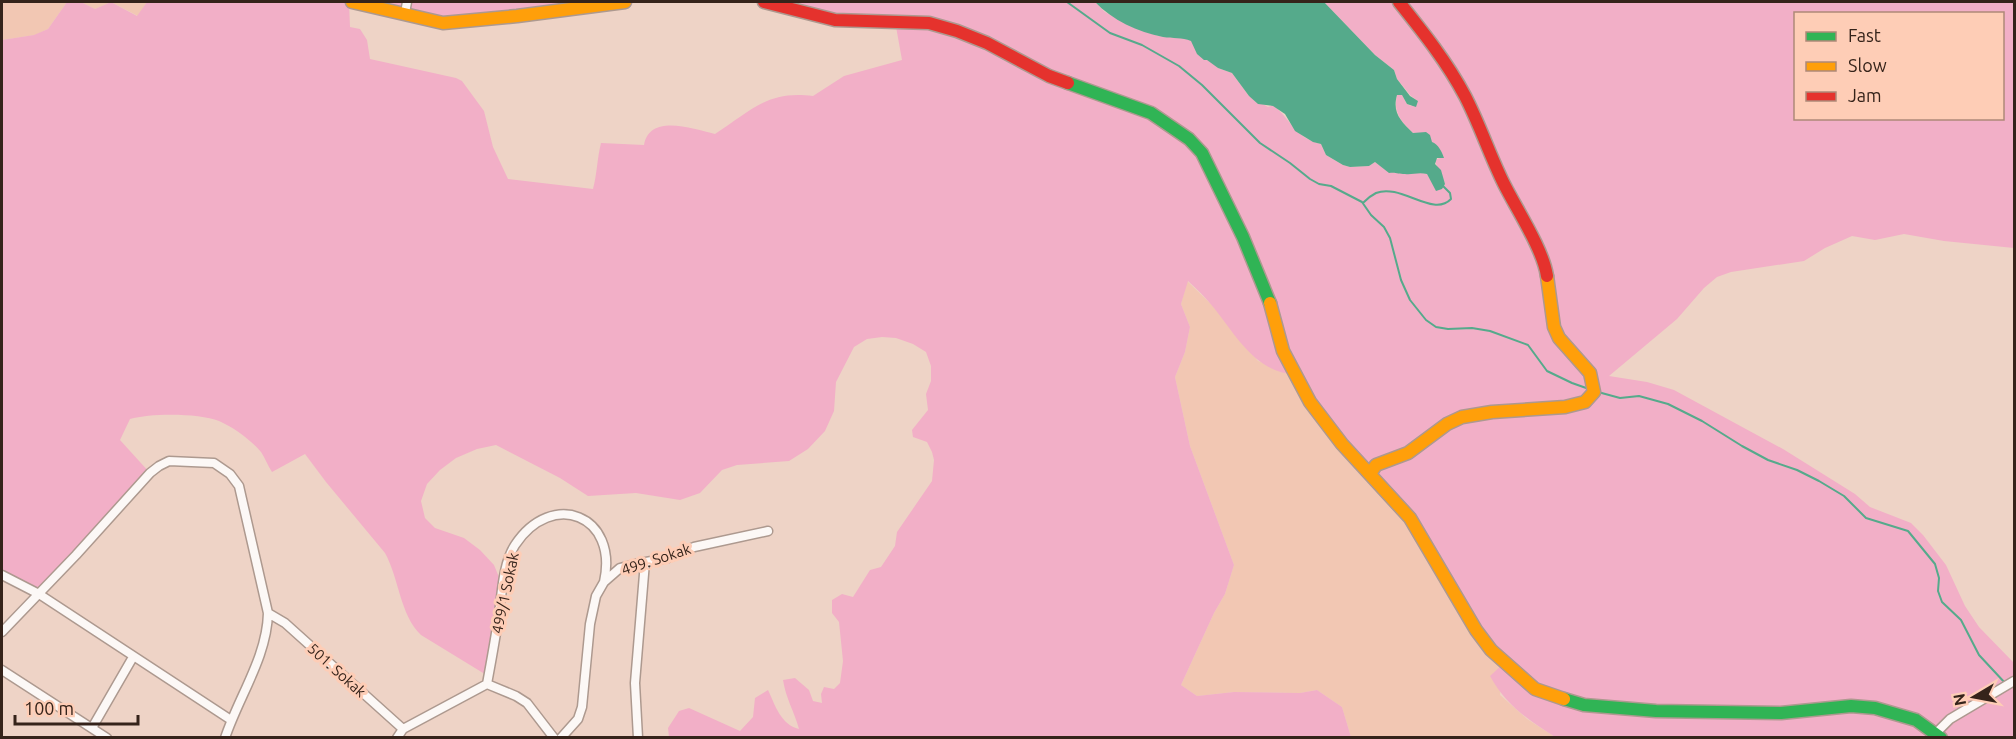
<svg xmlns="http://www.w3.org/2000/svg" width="2016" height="739" font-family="Ubuntu,sans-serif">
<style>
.built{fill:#f2c7b3}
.green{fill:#f2afc7;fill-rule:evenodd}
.water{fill:#55aa8b}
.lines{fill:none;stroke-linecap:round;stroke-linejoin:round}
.stream{stroke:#55aa8b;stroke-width:2}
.street-casing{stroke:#ad998f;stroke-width:11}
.fast-casing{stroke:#ad998f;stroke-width:15}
.slow-casing{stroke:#ad998f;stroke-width:15}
.jam-casing{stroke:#ad998f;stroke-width:15}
.street{stroke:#fcf8f6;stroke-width:8}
.fast{stroke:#30b455;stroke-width:12}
.slow{stroke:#ff9f0a;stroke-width:12}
.jam{stroke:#e5322d;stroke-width:12}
.labels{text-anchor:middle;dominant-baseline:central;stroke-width:6;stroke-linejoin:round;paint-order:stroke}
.street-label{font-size:15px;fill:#35231a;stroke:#fecdb6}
</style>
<rect width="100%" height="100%" fill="#eed3c6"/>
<path class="built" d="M2 2H67L48 29 35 35 2 40Z
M81 2H147L138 16 111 2 95 9Z
M1187 281 1213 306 1258 361 1294 374 1410 518 1504 663 1500 695 1527 719 1555 737H1351L1342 707 1317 690 1300 693 1234 692 1197 696 1181 685 1214 613 1225 594 1234 565 1190 446 1175 377 1185 352 1190 327 1181 304Z"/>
<path class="green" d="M67 2H81L95 9 111 2 137 16 147 2H349L350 27 360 29 367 40 370 59 456 78 462 81 484 111 493 147 508 179 593 189C597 174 597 159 601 143L644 145C650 113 693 129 715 134 751 111 767 90 813 96L844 76 902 60 895 21 867 22 764 2H1095L1105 12 1125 23 1158 36 1185 38 1192 41 1218 68 1232 73 1249 96 1268 107 1273 105C1292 120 1293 137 1321 144L1326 155 1343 165 1350 167 1369 166 1375 162C1381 165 1384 171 1392 172 1403 174 1415 171 1427 174L1434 186 1445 184C1443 178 1435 164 1435 160L1440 158C1433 145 1429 133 1413 133 1401 121 1393 113 1397 95H1402L1407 104 1411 106 1418 101 1411 96 1397 79 1394 70 1375 55 1324 2H2014V248L1944 241 1904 234 1875 240 1852 236 1825 248 1804 261 1731 272 1717 277 1704 288 1677 319 1609 376 1647 382 1674 390 1783 449 1855 494 1870 507 1911 523 1923 535 1946 565 1965 606 1979 627 2014 663V737H1555C1527 719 1506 705 1490 676L1503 664 1445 575 1294 374C1256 373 1235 334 1214 308 1206 298 1197 289 1188 281L1181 304 1190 327 1185 352 1175 377 1190 446 1234 565 1225 594 1214 613 1181 685 1197 696 1234 692 1300 693 1317 690 1342 707 1351 737H669L668 728 679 711 689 708 740 731 753 717 755 698 768 690C775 705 781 725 799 729 794 711 786 699 783 680L795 678 809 690 813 701 822 703 821 694 824 687 834 689 840 683 843 661 839 622 832 613V600L842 594 853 597 870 570 881 567 895 546 897 532 932 481 934 460 932 452 927 442 913 437 912 430 928 410 926 394 931 381V366L926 352 913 344 896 338 882 337 867 339 854 347 836 382 834 411 825 431 808 449 789 461 737 465 722 470 700 493 680 500 636 493 588 496 560 478 496 445 477 449 456 458 440 470 427 484 421 501 425 518 435 528 464 538 480 550 494 565 503 587 488 676 421 635C400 615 399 578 385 553L326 482 305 454 272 472C268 466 265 458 261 452 251 440 233 427 219 421 199 413 151 413 130 419L120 440 150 473 39 594 2 575V40L34 35 48 29ZM1796 14H2002V118H1796Z
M352 2H625L469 22Z"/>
<path class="water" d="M1095 2H1324L1375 55 1394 70 1397 79 1410 96 1418 101 1416 107 1407 104 1402 95H1397C1392 113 1401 121 1413 133L1426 132 1430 135 1432 142C1438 144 1442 152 1444 158H1437L1435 164 1441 170 1445 184 1442 189 1436 191 1427 174C1418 172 1412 175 1405 174 1398 174 1396 172 1389 173L1375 162 1369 166 1350 167 1343 165 1326 155 1321 144 1313 142 1295 131 1285 114 1273 106 1258 104 1249 96 1232 73 1218 68 1207 60H1204L1197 54 1191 41C1182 37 1173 39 1163 37 1138 32 1112 20 1095 2Z"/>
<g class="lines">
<path class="stream" d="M1067 2 1110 33 1142 45 1179 66 1202 85 1260 143 1290 163 1310 179 1319 184 1331 186 1362 202 1371 215 1384 227 1390 238 1401 280 1410 300 1426 320 1436 327 1448 329 1472 328 1490 331 1528 345 1547 371 1572 383 1589 389
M1364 202C1367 199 1372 195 1376 193 1401 183 1433 218 1451 199L1450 193 1443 186
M1598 392 1620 398 1639 396 1668 404 1702 421 1742 446 1768 460 1797 470 1819 481 1844 496 1866 518 1908 531 1935 564 1939 578 1938 591 1942 602 1961 620 1979 655 2006 684"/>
<g class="street-casing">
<path id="street" d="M405 13 407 2
M2 575 39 594 231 720
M268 613 285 623 403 729
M2 632 76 555 150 473 159 466 169 461 214 463 230 474 239 486 268 613C267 657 239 696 225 738
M2 670 107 738
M487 684C491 662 495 641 498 620 502 597 502 565 515 545 552 489 619 515 604 582
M487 684 516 696 527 703 554 738
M92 728 133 657
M1936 733 1950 719 2014 681
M397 738 403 729 487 684
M561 738 578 719 582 707 590 624 596 596 604 582 620 568 635 564 668 558 694 547 768 531
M638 738 635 683 645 562"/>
</g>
<g class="fast-casing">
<path id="fast" d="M1068 83 1151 113 1189 139 1202 153 1243 237 1270 303
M1564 699 1584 705 1656 711 1781 713 1851 706 1875 708 1916 720 1941 738"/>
</g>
<g class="slow-casing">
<path id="slow" d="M352 2 443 23 517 16 625 2
M1270 303 1283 351 1310 402 1342 444 1410 518 1476 630 1491 650 1535 689 1564 699
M1370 474 1376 465 1408 453 1447 424 1462 417 1492 412 1565 407 1585 402 1594 392 1590 373 1559 338 1554 327 1547 276"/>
</g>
<g class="jam-casing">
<path id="jam" d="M764 2 835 20 929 23 957 31 987 43 1049 76 1068 83
M1399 2C1423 32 1447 62 1465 96 1480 125 1490 156 1504 184 1517 210 1543 249 1547 276"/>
</g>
<use href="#street" class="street"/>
<use href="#fast" class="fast"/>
<use href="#slow" class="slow"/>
<use href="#jam" class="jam"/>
</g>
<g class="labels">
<g class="street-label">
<text transform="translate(656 559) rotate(-18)">499. Sokak</text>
<text transform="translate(505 593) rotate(-78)">499/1 Sokak</text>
<text transform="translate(337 670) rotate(42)">501. Sokak</text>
</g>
</g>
<rect width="2016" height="739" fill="none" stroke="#35231a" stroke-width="6"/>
<rect x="1794" y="12" width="210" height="108" fill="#fecdb6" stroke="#ae8978" stroke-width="1.5"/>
<rect x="1806" y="32" width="30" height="9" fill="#30b455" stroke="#ae8978" stroke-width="1.5"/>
<text x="1848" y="42" font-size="18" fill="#35231a">Fast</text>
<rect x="1806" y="62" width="30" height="9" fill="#ff9f0a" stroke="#ae8978" stroke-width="1.5"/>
<text x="1848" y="72" font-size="18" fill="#35231a">Slow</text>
<rect x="1806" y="92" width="30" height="9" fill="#e5322d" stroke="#ae8978" stroke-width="1.5"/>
<text x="1848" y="102" font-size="18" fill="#35231a">Jam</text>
<g transform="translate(1974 697) rotate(260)" stroke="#fecdb6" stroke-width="4.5" paint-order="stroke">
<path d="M0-4.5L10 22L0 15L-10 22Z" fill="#35231a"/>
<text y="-9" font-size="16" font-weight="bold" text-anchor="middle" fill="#35231a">N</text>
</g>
<path d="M15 715v9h123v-9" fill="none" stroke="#35231a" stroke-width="3"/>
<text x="24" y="715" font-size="18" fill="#35231a" stroke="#fecdb6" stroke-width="4.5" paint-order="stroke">100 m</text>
</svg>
